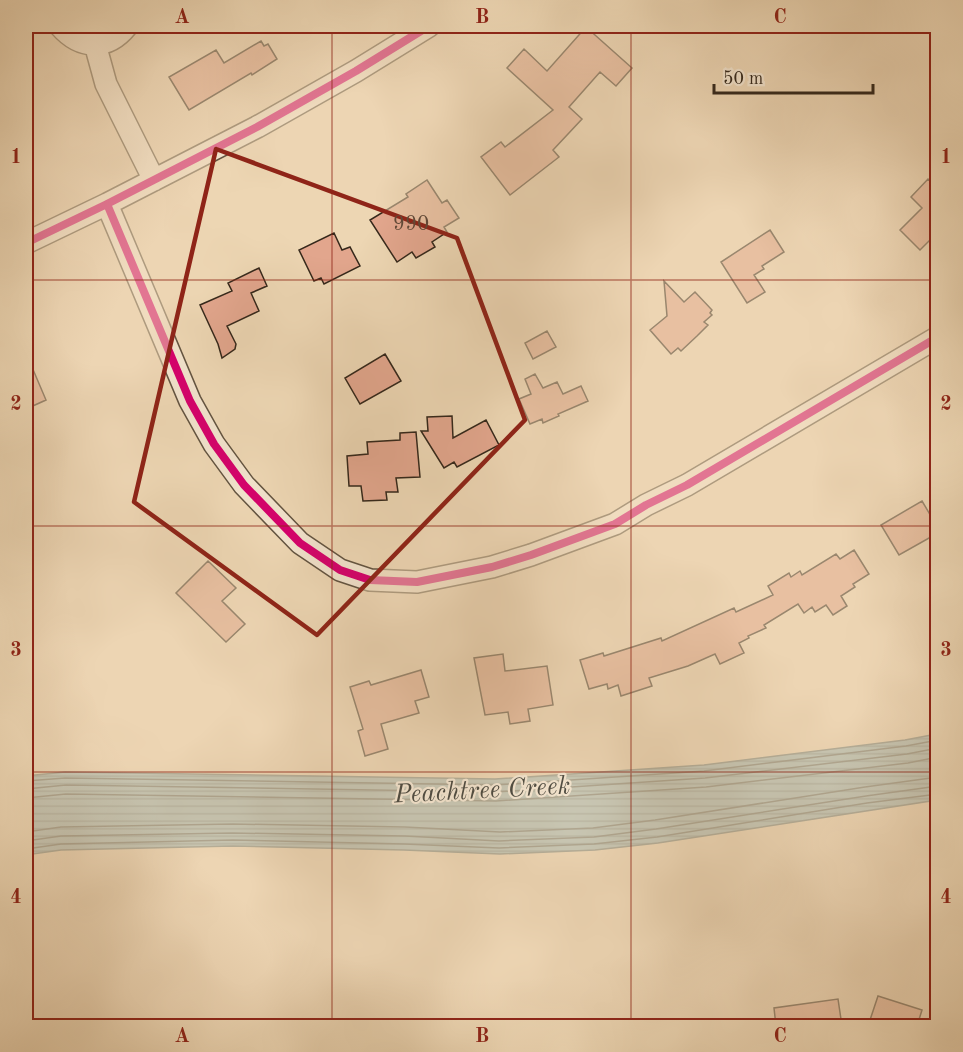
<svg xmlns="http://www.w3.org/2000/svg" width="963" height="1052" font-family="'Old Standard TT',serif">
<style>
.water{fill:url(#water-rules);stroke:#737e79;stroke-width:1.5}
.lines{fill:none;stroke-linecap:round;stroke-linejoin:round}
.shore{stroke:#697069;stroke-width:1.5}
.building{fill:#e2a68d;stroke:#35281b;stroke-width:1.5}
.minor-casing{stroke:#635441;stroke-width:24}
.minor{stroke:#f3e4ce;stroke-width:21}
.cycleway-casing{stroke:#f3e4ce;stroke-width:11}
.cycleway{stroke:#d6006c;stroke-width:8}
.marked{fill:none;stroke:#8f2418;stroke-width:4.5;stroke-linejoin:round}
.grid{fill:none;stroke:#8f2418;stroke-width:1.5;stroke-opacity:0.55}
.labels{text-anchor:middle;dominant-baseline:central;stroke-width:4.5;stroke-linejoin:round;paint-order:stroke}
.number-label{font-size:21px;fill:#604838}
.water-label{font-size:26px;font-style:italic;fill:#4f4c42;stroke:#f3e4ce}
.neatline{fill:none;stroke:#8f2418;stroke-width:2}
.grid-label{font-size:20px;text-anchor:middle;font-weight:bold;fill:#8f2418}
</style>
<defs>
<pattern id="water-rules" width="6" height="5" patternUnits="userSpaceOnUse" patternTransform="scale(1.5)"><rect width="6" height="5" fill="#9db7b7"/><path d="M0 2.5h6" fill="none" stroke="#819594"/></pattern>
</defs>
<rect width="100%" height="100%" fill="#edd6b3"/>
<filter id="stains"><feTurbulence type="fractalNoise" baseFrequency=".00333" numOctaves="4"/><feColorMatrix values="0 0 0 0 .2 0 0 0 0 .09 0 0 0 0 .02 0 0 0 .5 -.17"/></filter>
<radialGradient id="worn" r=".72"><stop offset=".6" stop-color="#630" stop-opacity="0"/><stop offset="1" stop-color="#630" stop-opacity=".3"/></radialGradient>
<path class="water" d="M937 734V800L658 843 595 850 500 854 404 850 233 846 61 850 26 855V776L65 772 495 779 704 765 905 740Z"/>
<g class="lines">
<path class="shore" d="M26 781 65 778 495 785 704 771 906 746 938 740
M26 789 66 785 495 792 705 778 907 754 938 748
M26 798 66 794 496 801 706 787 908 763 938 757
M26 832 61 827 233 824 405 827 500 832 593 828 655 820 865 787 938 777
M26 841 61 836 233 833 405 836 499 841 594 837 656 829 866 796 938 786
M26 849 61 844 233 840 404 844 499 848 594 844 657 837 867 803 938 794"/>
</g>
<path class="building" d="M586 27 632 68 616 86 600 72 569 107 582 119 553 150 559 157 510 195 481 157 501 142 505 147 553 110 507 68 524 49 547 71Z
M261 41 264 46 268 44 277 59 252 75 251 73 189 110 169 77 216 50 224 63Z
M928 179 938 189V232L920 250 900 230 922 208 911 197Z
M427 180 442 203 447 200 459 218 444 227 447 232 432 242 435 247 416 258 412 252 397 262 370 220 408 197 406 194Z
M770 230 784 252 762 266 764 269 754 275 765 292 747 303 721 262Z
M334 233 342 250 350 247 360 266 324 284 321 278 314 281 299 250Z
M259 268 267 286 251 293 259 311 227 326 236 344 235 349 222 358 218 344 200 305 232 291 228 283Z
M664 281 684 302 695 292 712 310 710 313 712 315 704 322 708 325 697 336 681 351 678 348 671 354 650 330 667 316Z
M547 331 556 347 533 359 525 343Z
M26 353 46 400 26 409Z
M385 354 401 381 360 404 345 378Z
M535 374 543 388 557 382 563 394 581 386 588 401 558 414 559 416 543 423 542 419 530 424 519 399 531 394 525 379Z
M452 416 453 438 486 420 499 445 457 467 454 462 444 468 421 431H428L427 417Z
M416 432 420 477 396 478 398 492H386L387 500 363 501 361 486H349L347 456 368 454 367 442 400 440V433Z
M922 501 938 528V533L899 555 881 525Z
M854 550 869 574 853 584 855 587 841 596 847 606 833 615 826 605 815 612 812 607 804 613 798 604 764 625 766 628 748 636 749 638 739 643 744 653 720 664 715 654 688 666 649 678 652 686 621 696 618 685 608 689 607 684 589 689 580 660 603 653 604 656 661 638 662 641 734 608 736 612 773 595 768 586 789 573 791 577 800 571 802 575 836 554 840 559Z
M208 561 236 588 222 601 245 624 226 642 176 593Z
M503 654 505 671 547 666 553 705 528 709 530 721 510 724 508 712 485 715 474 658Z
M421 670 429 697 415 701 419 713 381 724 388 749 365 756 358 731 363 729 350 687 369 681 371 685Z
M878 996 922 1010 917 1026H868Z
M838 999 842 1026H776L774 1008Z"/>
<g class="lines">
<g class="minor-casing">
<path id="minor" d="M60 26C80 49 107 51 127 26
M95 44 106 84 154 180
M107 204 190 401 214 444 244 485 300 543 340 570 370 580 417 582 492 567 531 555 615 524 646 505 687 485 938 337
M26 243 107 204 257 127 356 71 429 26"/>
</g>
<use href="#minor" class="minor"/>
<g class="cycleway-casing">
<path id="cycleway" d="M107 204 190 401 214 444 244 485 300 543 340 570 370 580 417 582 492 567 531 555 615 524 646 505 687 485 938 337
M26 243 107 204 257 127 356 71 429 26"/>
</g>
<use href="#cycleway" class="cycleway"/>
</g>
<path d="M0 0H963V1052H0ZM216 149 457 238 525 420 317 635 134 502Z" fill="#edd6b3" fill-opacity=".55" fill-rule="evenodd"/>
<path class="marked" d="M216 149 457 238 525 420 317 635 134 502Z"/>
<path class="grid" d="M332 26V1026M631 26V1026M26 280H938M26 526H938M26 772H938"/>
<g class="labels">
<g class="number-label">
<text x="411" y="224">990</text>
</g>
<g class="water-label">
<text transform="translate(482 791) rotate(-3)">Peachtree Creek</text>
</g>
</g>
<rect width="963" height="1052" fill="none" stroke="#edd6b3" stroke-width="66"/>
<path d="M714 84v9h159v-9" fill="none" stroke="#35281b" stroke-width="3"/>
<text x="723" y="84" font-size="18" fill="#35281b" stroke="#f3e4ce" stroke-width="4.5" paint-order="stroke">50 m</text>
<rect x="33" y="33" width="897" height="986" class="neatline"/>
<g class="grid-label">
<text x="182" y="23">A</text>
<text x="482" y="23">B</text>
<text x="780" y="23">C</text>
<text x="16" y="163">1</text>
<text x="946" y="163">1</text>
<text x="16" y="410">2</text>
<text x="946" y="410">2</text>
<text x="16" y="656">3</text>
<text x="946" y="656">3</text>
<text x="16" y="903">4</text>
<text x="946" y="903">4</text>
<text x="182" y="1042">A</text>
<text x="482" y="1042">B</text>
<text x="780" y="1042">C</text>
</g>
<rect width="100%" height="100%" filter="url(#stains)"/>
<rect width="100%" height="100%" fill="url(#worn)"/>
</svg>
